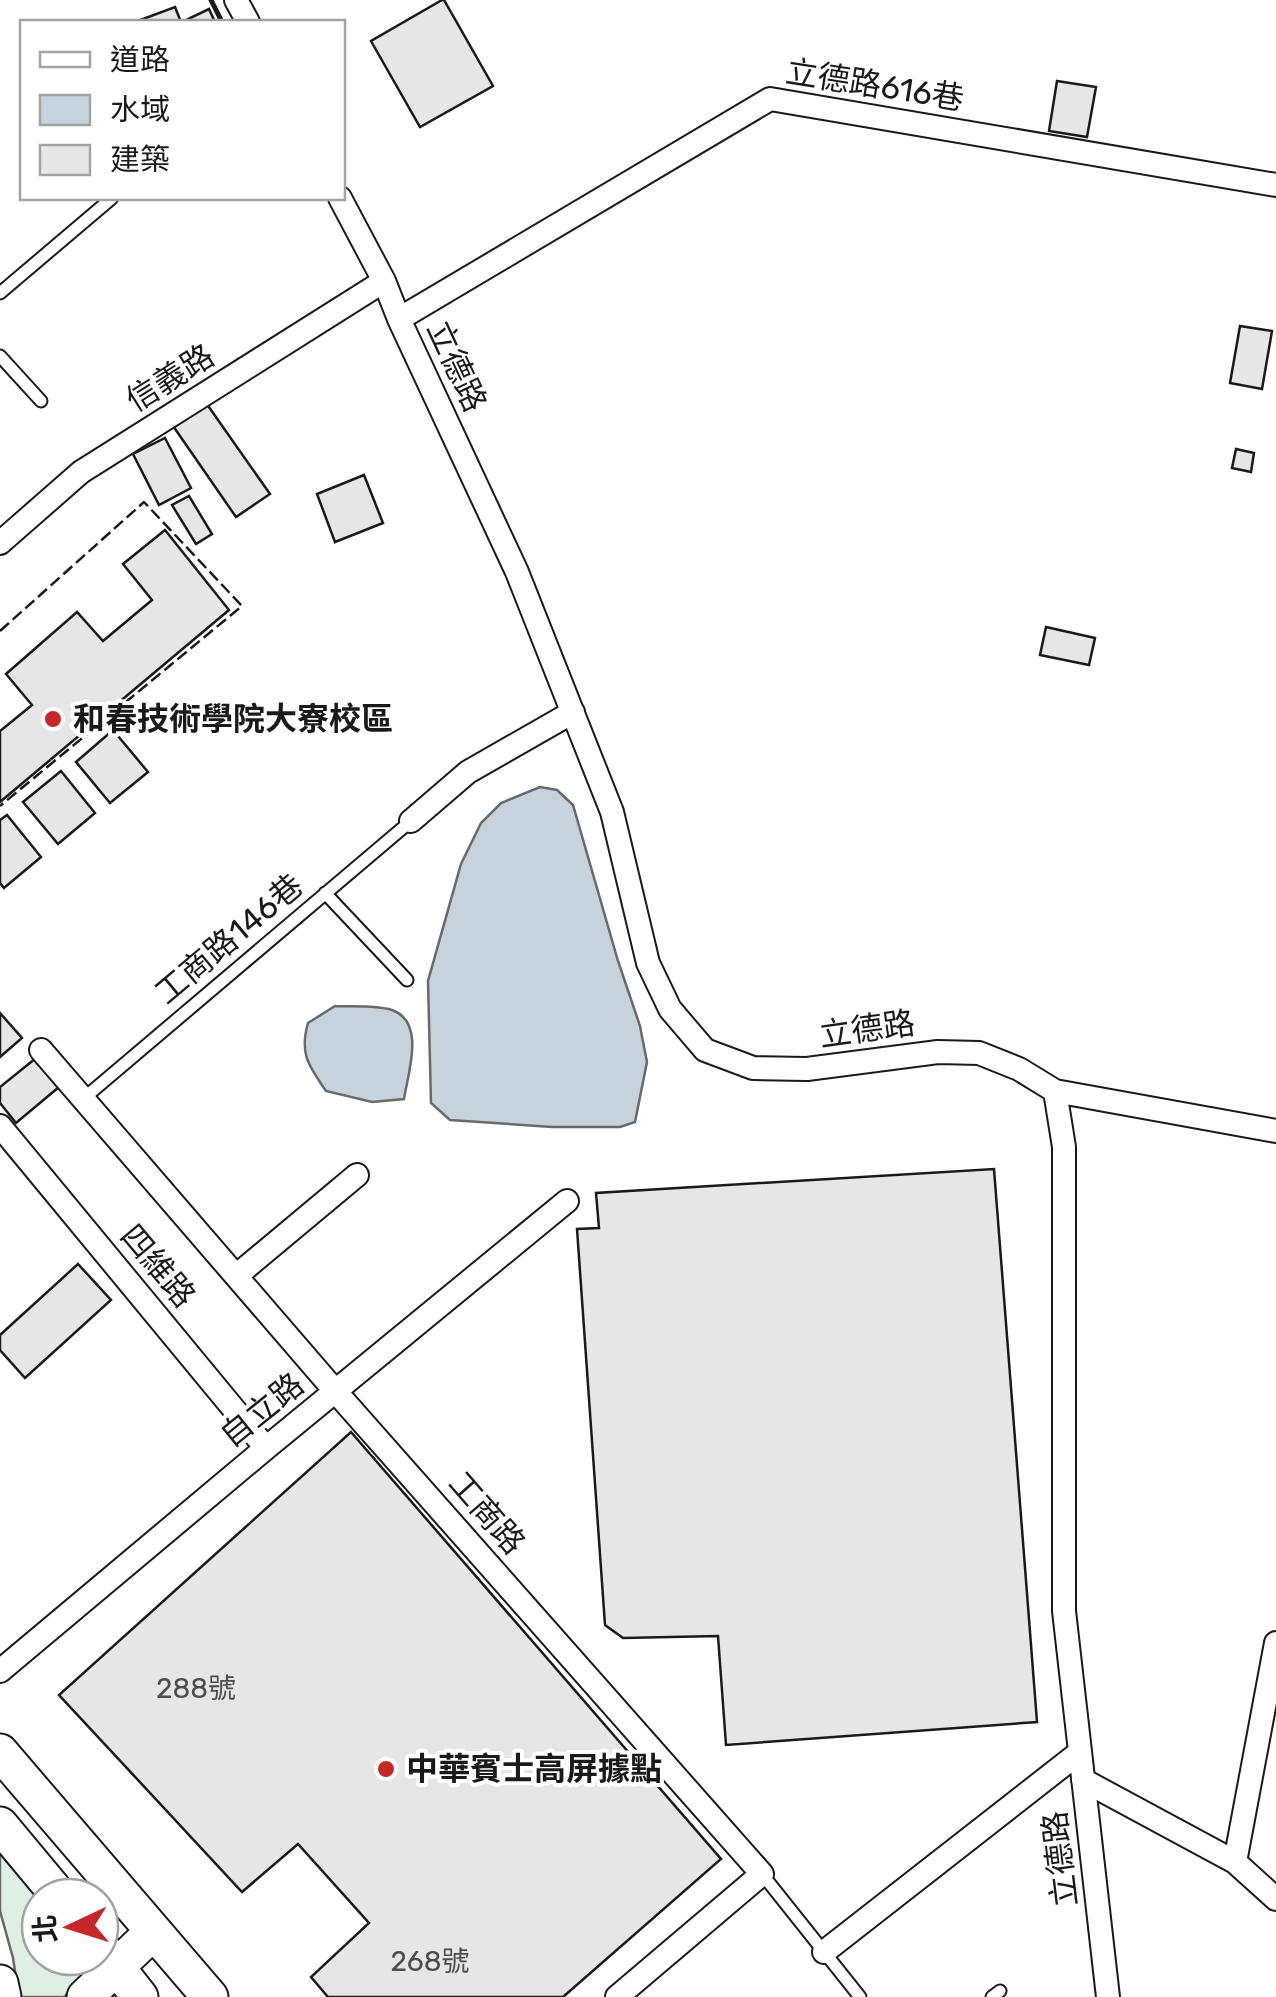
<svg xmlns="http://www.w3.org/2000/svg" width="1276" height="1997" font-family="Rubik,'Noto Sans TC',sans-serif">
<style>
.green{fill:#e0efe3;stroke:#6a6a6a;stroke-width:2.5}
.water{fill:#c6d2dc;stroke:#6a6a6a;stroke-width:2.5}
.building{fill:#e6e6e6;stroke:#1a1a1a;stroke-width:2.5}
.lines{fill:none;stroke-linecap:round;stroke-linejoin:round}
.lane-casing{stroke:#1a1a1a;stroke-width:15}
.street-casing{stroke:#1a1a1a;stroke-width:26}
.primary-casing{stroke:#1a1a1a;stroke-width:39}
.lane{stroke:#fff;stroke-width:11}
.street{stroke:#fff;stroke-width:22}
.primary{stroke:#fff;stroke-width:35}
.fence{stroke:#1a1a1a;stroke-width:2.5;stroke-dasharray:12 5;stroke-linecap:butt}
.wall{stroke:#1a1a1a;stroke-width:5}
.poi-dot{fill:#c62828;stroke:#fff;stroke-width:4}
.labels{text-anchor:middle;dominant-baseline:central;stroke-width:8;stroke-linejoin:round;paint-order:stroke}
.number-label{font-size:28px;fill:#4d4d4d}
.street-label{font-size:32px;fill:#1a1a1a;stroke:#fff}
.poi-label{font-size:32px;font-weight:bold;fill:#1a1a1a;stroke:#fff;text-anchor:start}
</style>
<rect width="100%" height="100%" fill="#fff"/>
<path class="green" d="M0 1845 40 1897V1957H92L94 1960 90 1972 64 1997H19L13 1958 0 1911Z"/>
<path class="water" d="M540 787 557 790 573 805 618 961 640 1026 647 1062 635 1122 620 1127H552L450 1120 431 1103 428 981 461 864 481 823 501 803Z
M335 1006C353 1007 375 1005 392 1010 426 1022 408 1073 404 1099L372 1102 326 1091C309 1066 299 1054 308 1023Z"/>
<path class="building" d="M442 0H444L493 86 420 127 371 41Z
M175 7 181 22H135Z
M209 9 215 22H190L188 19Z
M1057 81 1096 87 1087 137 1049 131Z
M1240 326 1272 331 1262 389 1230 383Z
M204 400 270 494 236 517 171 423Z
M165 438 191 488 159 505 133 454Z
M1236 449 1254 453 1251 472 1232 468Z
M364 475 383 523 335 542 317 494Z
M189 496 212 534 196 544 172 505Z
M165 530 229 610 0 802V731L32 705 6 674 77 612 103 641 152 600 123 564Z
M1046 627 1095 638 1089 665 1040 655Z
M113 730 148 772 110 803 76 762Z
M61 771 95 813 58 844 23 802Z
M7 815 41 857 4 888 0 883V820Z
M0 1013 22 1038 0 1057Z
M36 1058 59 1087 16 1123 0 1103V1087Z
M994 1169 1037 1722 726 1745 718 1636 623 1638 605 1625 577 1229 599 1228 596 1193Z
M78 1264 111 1300 25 1378 0 1350V1335Z
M351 1432 721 1859 563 1997H328L311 1977 369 1923 298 1844 242 1892 59 1695Z"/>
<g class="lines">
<g class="lane-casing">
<path id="lane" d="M0 293 112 198
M0 356 41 401
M325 893 407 980
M83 1099 411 821
M762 1874 860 1997
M992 1997 1000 1991"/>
</g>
<g class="street-casing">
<path id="street" d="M236 0 248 22
M340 198 384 281 399 319 517 572 612 812 648 963 670 1009 705 1050 753 1068 807 1069 938 1052 979 1053 1019 1069 1055 1091 1064 1147V1611L1108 1997
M399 319 770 99 1276 185
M0 543 81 472 384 281
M411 821 468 772 573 712
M41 1050 336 1392 762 1874 617 1997
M1055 1091 1276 1131
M0 1126 266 1448
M236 1276 357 1175
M0 1671 266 1448 567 1201
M1083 1780 1235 1862 1276 1899
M1235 1862 1276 1643
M824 1952 1080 1752"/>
</g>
<g class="primary-casing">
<path id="primary" d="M0 1752 210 1997
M0 1825 60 1897
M100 1946 140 1997
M0 1983 3 1997
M85 1997 153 1932"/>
</g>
<use href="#lane" class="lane"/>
<use href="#street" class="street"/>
<use href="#primary" class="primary"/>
<path class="fence" d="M0 631 144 502 242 606 0 806"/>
<path class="wall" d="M211 0 222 22"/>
</g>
<g class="poi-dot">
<circle cx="53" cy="719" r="10"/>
<circle cx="386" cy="1769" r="10"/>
</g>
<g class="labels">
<g class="number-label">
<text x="196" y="1688">288號</text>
<text x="430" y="1961">268號</text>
</g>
<g class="street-label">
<text transform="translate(875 85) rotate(9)">立德路616巷</text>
<text transform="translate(457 366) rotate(65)">立德路</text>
<text transform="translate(170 378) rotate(-32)">信義路</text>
<text transform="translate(229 939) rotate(-40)">工商路146巷</text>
<text transform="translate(867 1029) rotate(-8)">立德路</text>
<text transform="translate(158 1266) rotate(50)">四維路</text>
<text transform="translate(262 1410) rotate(-39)">自立路</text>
<text transform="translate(487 1513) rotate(49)">工商路</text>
<text transform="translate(1060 1859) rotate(-97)">立德路</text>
</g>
<g class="poi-label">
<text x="73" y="719">和春技術學院大寮校區</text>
<text x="406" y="1769">中華賓士高屏據點</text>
</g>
</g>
<rect x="20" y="20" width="325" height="180" fill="#ffffff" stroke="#a3a3a3" stroke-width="2.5"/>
<rect x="40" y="52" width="50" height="15" fill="#ffffff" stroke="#a3a3a3" stroke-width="2.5"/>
<text x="110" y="70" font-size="30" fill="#1a1a1a">道路</text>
<rect x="40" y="95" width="50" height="30" fill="#c6d2dc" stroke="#a3a3a3" stroke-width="2.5"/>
<text x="110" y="120" font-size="30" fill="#1a1a1a">水域</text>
<rect x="40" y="145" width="50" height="30" fill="#e6e6e6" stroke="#a3a3a3" stroke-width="2.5"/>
<text x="110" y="170" font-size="30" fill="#1a1a1a">建築</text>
<g transform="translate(70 1927) rotate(266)"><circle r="48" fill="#ffffff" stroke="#a3a3a3" stroke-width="2.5"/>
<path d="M0-8L18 38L0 25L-18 38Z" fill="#c62828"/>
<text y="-15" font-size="28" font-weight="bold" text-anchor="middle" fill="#1a1a1a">北</text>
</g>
</svg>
